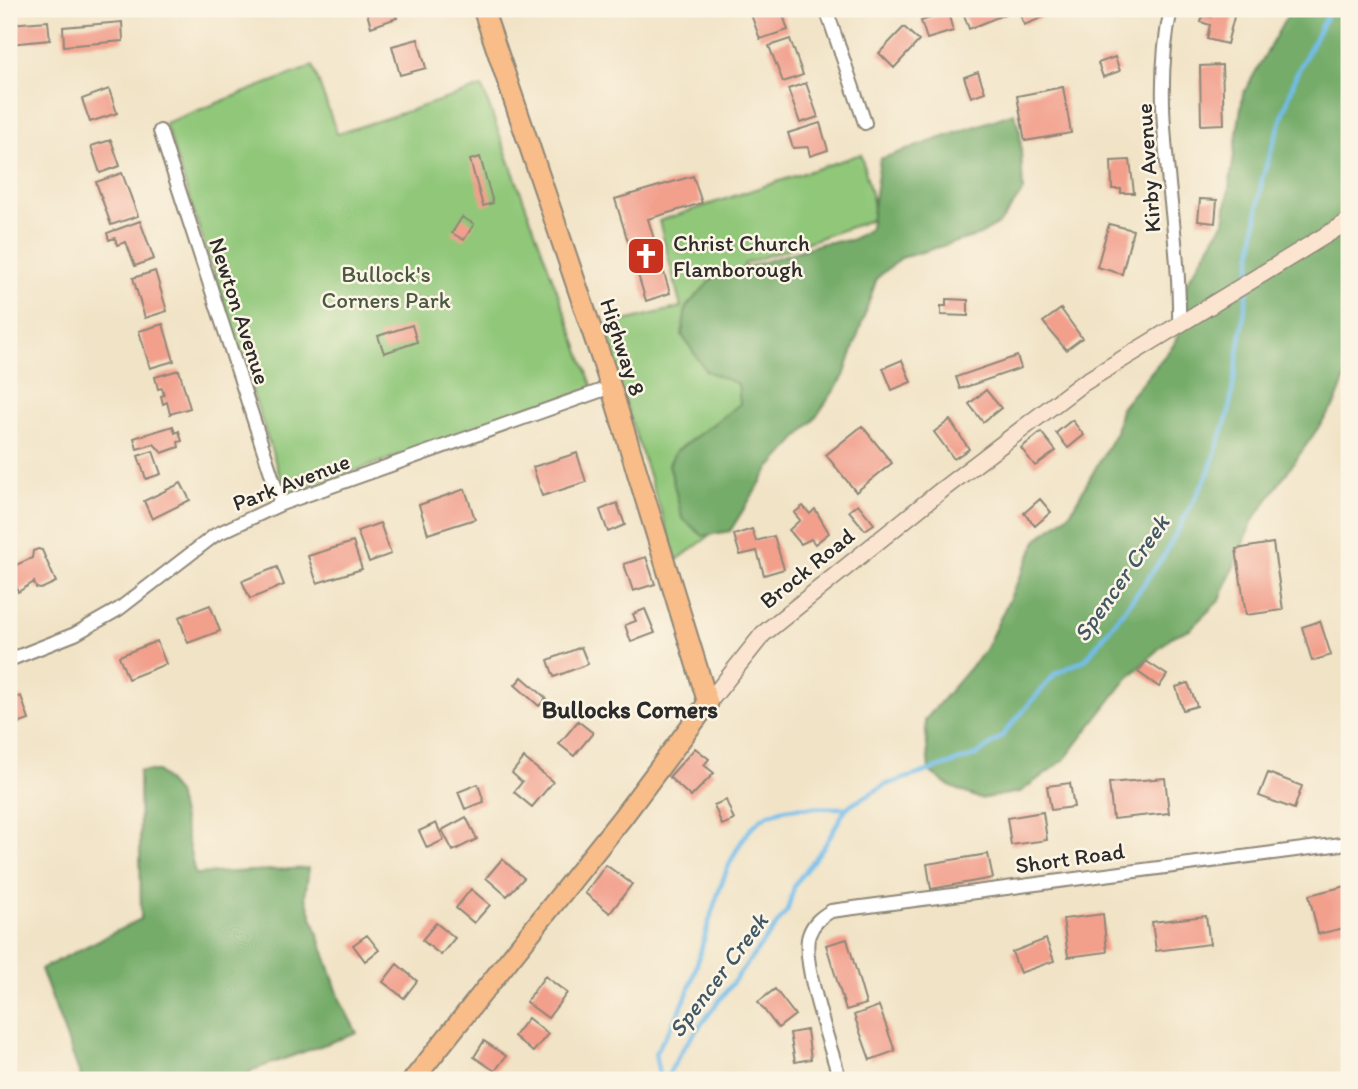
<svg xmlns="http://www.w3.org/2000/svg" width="1358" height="1089" font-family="Itim,sans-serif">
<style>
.green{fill:#90c779;stroke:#5e7952;stroke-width:2}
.forest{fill:#74ac69;stroke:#506c4a;stroke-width:2}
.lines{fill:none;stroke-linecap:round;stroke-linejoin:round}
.stream{stroke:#72bdeb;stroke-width:4.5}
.building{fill:#f29f8c}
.street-casing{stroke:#8e8778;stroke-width:16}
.secondary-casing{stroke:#8e8778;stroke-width:19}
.primary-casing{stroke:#8e8778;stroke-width:23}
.street{stroke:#fff;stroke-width:12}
.secondary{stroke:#fce5d0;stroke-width:16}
.primary{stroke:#f8bd89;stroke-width:19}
.labels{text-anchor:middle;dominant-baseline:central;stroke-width:5;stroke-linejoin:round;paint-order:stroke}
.street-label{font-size:23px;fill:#2b2b2b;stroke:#fcf5e5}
.poi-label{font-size:23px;fill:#2b2b2b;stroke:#fcf5e5;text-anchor:start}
.park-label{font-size:23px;fill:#495a42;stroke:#fcf5e5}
.water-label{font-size:24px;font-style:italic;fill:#405765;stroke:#fcf5e5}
.neighbourhood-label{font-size:24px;font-weight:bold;fill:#2b2b2b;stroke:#fcf5e5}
</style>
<rect width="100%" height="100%" fill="#fcf5e5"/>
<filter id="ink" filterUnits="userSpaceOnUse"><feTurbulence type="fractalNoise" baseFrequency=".0143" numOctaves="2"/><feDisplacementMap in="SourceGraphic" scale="14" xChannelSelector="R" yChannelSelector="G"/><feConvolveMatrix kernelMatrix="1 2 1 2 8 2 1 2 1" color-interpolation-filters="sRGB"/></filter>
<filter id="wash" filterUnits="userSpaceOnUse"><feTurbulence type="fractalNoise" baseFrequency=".00686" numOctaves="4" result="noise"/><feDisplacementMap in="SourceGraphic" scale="28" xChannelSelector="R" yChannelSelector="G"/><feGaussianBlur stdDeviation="1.57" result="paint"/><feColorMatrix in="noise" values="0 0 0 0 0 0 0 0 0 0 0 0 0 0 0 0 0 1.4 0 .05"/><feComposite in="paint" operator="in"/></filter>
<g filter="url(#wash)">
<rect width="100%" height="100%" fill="#f1e3c6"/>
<path class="green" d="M313 66 337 134 482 87 593 388 286 495 165 123Z
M861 154 877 218 744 264 785 444 727 523 677 560 600 327 681 307 659 221Z"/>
<path class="forest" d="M1291 9H1349V368L1335 404 1252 522 1220 600 1190 629 1171 637 1127 679 1064 760 1020 792 980 799 949 786 929 771 925 720 985 650 1038 539 1070 513 1116 432 1121 408 1173 346 1187 317 1185 286 1224 222 1243 94Z
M1014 113 1020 132 1023 191 1000 223 980 235 901 258 877 278 844 376 814 420 769 469 730 531 703 536 682 518 669 464 675 452 740 404 738 384 706 371 682 335 686 307 713 278 823 243 851 240 870 229 880 159Z
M139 771H158L177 793 195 874 309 868 305 896 341 1002 357 1033 250 1071V1080H82L41 969 141 919Z"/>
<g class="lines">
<path class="stream" d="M1249 277 1262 179 1296 75 1330 9
M660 1080 655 1053C668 1032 682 1010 690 986 706 942 725 827 775 812 797 805 823 808 845 808
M665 1080 684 1047 787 911 795 884 825 845 846 808 885 785 977 755 1001 737 1055 674 1086 659 1139 591 1165 554 1208 474 1229 412 1248 289"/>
</g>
<g id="blocks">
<path class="building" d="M370 9H393L397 18 371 27 366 10Z
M749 9H781L788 30 760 39Z
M962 9H1007L1008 13 969 29Z
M1018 9H1058L1059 11 1024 25Z
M1214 9H1236L1227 44 1207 39 1210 25 1201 22 1203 15 1211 17Z
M948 12 953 31 927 39 921 21Z
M48 21 50 40 9 44V24Z
M122 22 123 41 64 46 63 27Z
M904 27 919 41 894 68 879 53Z
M418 39 426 68 400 75 392 46Z
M790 39 803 75 783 82 769 46Z
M1115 57 1120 71 1103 77 1098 63Z
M1222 65 1224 124 1201 125 1200 66Z
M978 72 985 92 971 97 964 77Z
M806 83 818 117 800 123 788 89Z
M1063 87 1071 133 1025 141 1017 96Z
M109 89 117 113 90 122 82 99Z
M820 123 828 150 810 156 808 147 793 148 788 133Z
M111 140 120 166 100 173 91 146Z
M480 157 493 203 483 206 470 160Z
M1130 160 1134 193H1121V189H1112L1111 161Z
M122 173 138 216 111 225 96 182Z
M693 176 702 203 648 219 670 293 646 301 615 199Z
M1200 199 1217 200 1215 223 1198 221Z
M462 217 474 224 464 240 452 233Z
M140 221 154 259 135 266 126 242 117 245 115 238 109 240 107 233Z
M1109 224 1133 230 1122 274 1097 267Z
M155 271 167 311 145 318 133 278Z
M946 299 968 300V316L941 315V306H946Z
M1061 309 1082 338 1066 350 1043 322Z
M163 324 174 361 150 368 139 331Z
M412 325 417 342 384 353 378 336Z
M1017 356 1021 368 960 389 956 377Z
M902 360 911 382 892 390 883 368Z
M179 370 190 408 170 414 167 402 163 404 161 396 164 395 162 388 158 389 155 377Z
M986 390 1001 408 983 422 969 404Z
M950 420 969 449 954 459 934 432Z
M1072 420 1084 435 1068 448 1056 433Z
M173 426 175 433 179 431 182 441 178 442 179 447 162 453 154 444 137 449 134 438Z
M862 426 892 463 856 492 826 455Z
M1041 432 1056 451 1035 466 1021 448Z
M153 451 161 474 146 479 138 456Z
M577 453 586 482 542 496 533 467Z
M181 483 190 500 152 519 144 501Z
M465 489 475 519 428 534 419 505Z
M1040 499 1051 512 1035 526 1024 513Z
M617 503 625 525 608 532 600 510Z
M858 504 874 524 865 530 849 511Z
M803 506 810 514 815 509 829 533 815 544 811 539 801 544 789 530 800 520 794 513Z
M380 523 391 554 369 562 357 531Z
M752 529 756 541 774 536 784 569 764 575 757 551 740 555 734 535Z
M353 542 362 569 317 583 308 556Z
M1273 543 1283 610 1246 615 1236 549Z
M38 549 42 550 56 582 41 589 36 588 34 582 18 592 9 568 32 558 33 551Z
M646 557 655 584 633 591 624 564Z
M277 567 284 585 250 599 242 581Z
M210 605 220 631 188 643 179 617Z
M645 609 655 633 631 642 625 625 636 621 633 614Z
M1320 621 1331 655 1312 661 1302 627Z
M157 641 166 664 128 679 119 656Z
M581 647 588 664 554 677 548 660Z
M1146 661 1167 675 1159 687 1138 672Z
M522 677 546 698 539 706 515 685Z
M1188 683 1197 706 1183 710 1176 687Z
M21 696 29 720 9 727V700Z
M578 721 593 733 574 756 559 744Z
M695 748 709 759 704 765 714 773 691 797 669 777Z
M524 758 553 782 532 807 514 792 522 782 512 773Z
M1268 773 1302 786 1294 809 1259 796Z
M1165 778 1169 813 1113 819 1109 783Z
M1070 783 1074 807 1051 810 1047 786Z
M478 784 484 802 465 809 458 792Z
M726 800 734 820 722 825 714 805Z
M1043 812 1047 840 1011 845 1007 818Z
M466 817 477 839 453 851 442 830Z
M436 823 444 840 427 848 419 831Z
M988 854 993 878 931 889 927 864Z
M502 859 524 878 507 896 486 878Z
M606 865 632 884 610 913 585 893Z
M1346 886 1349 927 1318 934 1309 895Z
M471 889 490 905 474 923 456 908Z
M1103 914 1107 952 1068 957 1063 919Z
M1206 916 1210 944 1156 951 1152 922Z
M436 923 455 938 441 955 422 940Z
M367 935 379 950 365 961 353 945Z
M847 939 866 1004 846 1010 826 945Z
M1046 939 1054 961 1020 973 1012 952Z
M397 964 417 981 404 998 383 982Z
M545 976 567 993 548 1018 526 1002Z
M775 989 795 1015 778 1028 758 1002Z
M879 1006 895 1051 870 1060 854 1015Z
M528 1018 548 1034 533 1052 514 1036Z
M807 1030 811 1059 795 1062 790 1033Z
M484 1041 506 1056 495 1071 474 1057Z"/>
</g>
</g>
<g filter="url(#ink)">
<use href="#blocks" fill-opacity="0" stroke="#8e8778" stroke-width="2"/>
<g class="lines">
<g class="street-casing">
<path id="street" d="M826 9 865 123
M1171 9C1148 114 1181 218 1179 324
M160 131 281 504
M9 660 75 634 119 609 215 535 281 504 611 387
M840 1080C832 1051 800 959 809 935 813 923 821 917 831 911L1349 843"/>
</g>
<g class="secondary-casing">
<path id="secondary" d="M708 703 763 634 943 489 1080 385 1349 221"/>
</g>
<g class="primary-casing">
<path id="primary" d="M413 1080 622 818 708 703 611 387 483 9"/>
</g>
<use href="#street" class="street"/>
<use href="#secondary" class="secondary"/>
<use href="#primary" class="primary"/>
</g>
</g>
<defs>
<g id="church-square" transform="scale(2.0125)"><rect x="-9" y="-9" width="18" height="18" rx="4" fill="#c8321e" stroke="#fcf5e5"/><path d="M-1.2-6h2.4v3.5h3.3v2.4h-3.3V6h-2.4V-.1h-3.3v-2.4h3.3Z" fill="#fff"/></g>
</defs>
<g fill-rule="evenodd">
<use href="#church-square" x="646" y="256"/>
</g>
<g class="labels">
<g class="street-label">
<text transform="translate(1148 168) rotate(-94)">Kirby Avenue</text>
<text transform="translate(240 311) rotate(72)">Newton Avenue</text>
<text transform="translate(623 347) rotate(72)">Highway 8</text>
<text transform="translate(291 482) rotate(-21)">Park Avenue</text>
<text transform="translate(807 568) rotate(-39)">Brock Road</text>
<text transform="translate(1070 858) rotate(-8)">Short Road</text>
</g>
<g class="poi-label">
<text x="673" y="243">Christ Church<tspan x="673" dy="26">Flamborough</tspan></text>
</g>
<g class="park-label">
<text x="386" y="274">Bullock's<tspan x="386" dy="26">Corners Park</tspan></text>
</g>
<g class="water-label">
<text transform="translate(1121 578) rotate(-55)">Spencer Creek</text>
<text transform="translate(718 975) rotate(-53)">Spencer Creek</text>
</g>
<g class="neighbourhood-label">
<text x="630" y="709">Bullocks Corners</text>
</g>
</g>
<rect width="1358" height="1089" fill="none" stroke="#fcf5e5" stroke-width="35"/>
</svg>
